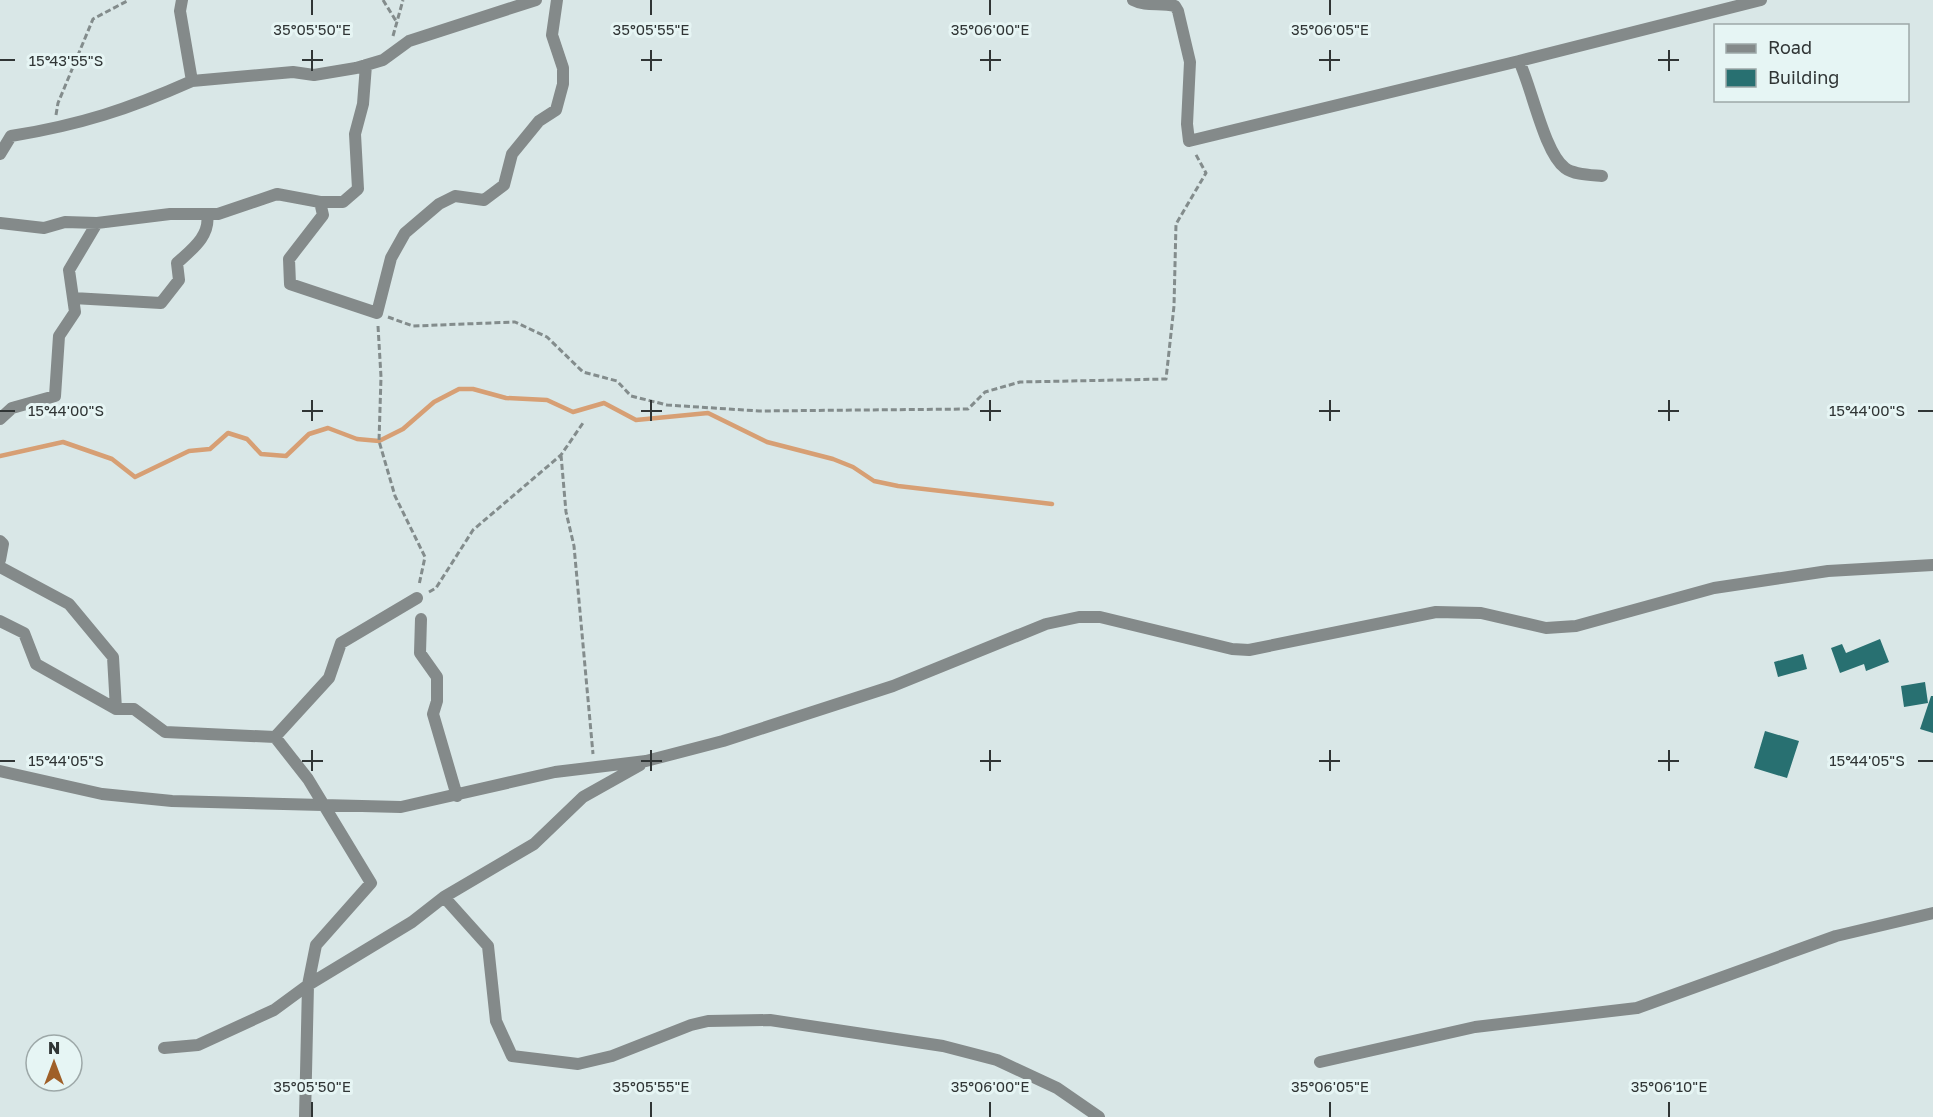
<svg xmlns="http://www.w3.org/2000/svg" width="1933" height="1117" font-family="'Golos Text',sans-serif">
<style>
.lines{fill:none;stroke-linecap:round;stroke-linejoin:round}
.stream{stroke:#d79f74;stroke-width:4.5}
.building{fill:#287071}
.path{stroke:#838c8c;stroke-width:3;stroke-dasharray:6 3;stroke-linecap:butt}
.street{stroke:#848a8a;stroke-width:12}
.ticks{fill:none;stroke:#303535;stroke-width:2}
.ticks-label{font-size:15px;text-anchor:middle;fill:#303535;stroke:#e6f5f4;stroke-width:6;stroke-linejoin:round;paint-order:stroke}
</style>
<rect width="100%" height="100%" fill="#d9e7e7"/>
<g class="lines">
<path class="stream" d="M0 456 63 442 112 459 135 477 189 451 210 449 228 433 247 439 261 454 286 456 309 434 328 428 357 439 379 441 403 429 434 402 459 389H473L506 398 547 400 573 412 604 403 636 420 708 413 767 442 833 459 853 467 874 481 898 486 1052 504"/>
</g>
<path class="building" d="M1880 639 1889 662 1866 671 1864 664 1840 673 1831 648 1842 644 1846 653Z
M1803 654 1807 669 1778 677 1774 662Z
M1925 682 1928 703 1904 707 1901 686Z
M1931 696H1933V733L1920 729Z
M1765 731 1799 741 1787 778 1754 768Z"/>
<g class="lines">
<path class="path" d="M383 0 396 21
M393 36 403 0
M56 115 58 103 93 19 129 0
M388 317 413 326 515 322 547 337 583 372 617 381 631 396 667 405 759 411 968 409 985 392 1020 382 1166 379 1174 306 1176 224 1206 173 1195 153
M378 326 381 377 379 441 395 496 425 557 419 585
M561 455 566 512 574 546 593 754
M429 592 436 588 473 530 561 455 583 423"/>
<path class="street" d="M1133 0C1146 7 1161 2 1175 6L1178 11 1190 62 1187 124 1189 141 1519 61
M366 65 363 104 355 134 358 189 343 202H320L323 215 289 259 290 284 377 313 391 258 405 233 439 204 455 196 484 200 504 185 512 154 539 121 556 110 563 84V68L552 35 557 0
M192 81 293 72 314 75 356 68 383 60 409 41 536 0
M0 154 11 136C80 125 129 109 192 81L180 11 182 0
M1602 176C1591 175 1574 175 1565 168 1544 152 1532 88 1519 61L1761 0
M0 223 44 228 65 222 97 223 170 214H218L277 194 320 202
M73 298 161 303 179 280 177 263C191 250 211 236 207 214
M0 419 12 408 55 396 59 336 75 312 69 270 97 223
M0 541 3 544 0 560
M0 567 69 604 113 657 116 709
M421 619 420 653 437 677V701L433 714 457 796
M0 621 24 633 36 664 116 709H134L165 732 275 737 329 678 341 643 417 598
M275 737 308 779 371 883 316 945 308 985 305 1117
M0 771 102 794 172 801 401 807 555 772 646 761 723 741 893 686 1046 624 1079 617H1100L1232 649 1249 650 1436 612 1481 613 1546 628 1576 626 1714 588 1828 571 1933 565
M444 897 488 946 496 1021 512 1056 578 1064 612 1056 691 1025 708 1021 770 1020 943 1046 997 1060 1057 1088 1099 1117
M164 1048 198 1045 274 1010 308 985 412 922 444 897 534 844 583 797 640 765
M1320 1062 1475 1027 1637 1008 1836 936 1933 913"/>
</g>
<path class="ticks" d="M312 0V15M651 0V15M990 0V15M1330 0V15M312 50V71M651 50V71M990 50V71M1330 50V71M1669 50V71M0 60H15M302 60H323M641 60H662M980 60H1001M1319 60H1340M1658 60H1679M312 400V421M651 400V421M990 400V421M1330 400V421M1669 400V421M0 411H15M302 411H323M641 411H662M980 411H1001M1319 411H1340M1658 411H1679M1918 411H1933M312 750V771M651 750V771M990 750V771M1330 750V771M1669 750V771M0 761H15M302 761H323M641 761H662M980 761H1001M1319 761H1340M1658 761H1679M1918 761H1933M312 1102V1117M651 1102V1117M990 1102V1117M1330 1102V1117M1669 1102V1117"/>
<g class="ticks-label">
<text x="312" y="35">35°05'50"E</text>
<text x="651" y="35">35°05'55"E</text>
<text x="990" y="35">35°06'00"E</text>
<text x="1330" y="35">35°06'05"E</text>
<text x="66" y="66">15°43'55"S</text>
<text x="66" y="416">15°44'00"S</text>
<text x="1867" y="416">15°44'00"S</text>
<text x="66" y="766">15°44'05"S</text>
<text x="1867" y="766">15°44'05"S</text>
<text x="312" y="1092">35°05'50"E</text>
<text x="651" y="1092">35°05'55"E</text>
<text x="990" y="1092">35°06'00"E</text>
<text x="1330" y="1092">35°06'05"E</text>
<text x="1669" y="1092">35°06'10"E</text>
</g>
<rect x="1714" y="24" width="195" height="78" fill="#e6f5f4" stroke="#9da8a8" stroke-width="1.5"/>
<rect x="1726" y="44" width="30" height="9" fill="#848a8a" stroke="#9da8a8" stroke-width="1.5"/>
<text x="1768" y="54" font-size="18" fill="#303535">Road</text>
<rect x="1726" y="69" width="30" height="18" fill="#287071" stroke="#9da8a8" stroke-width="1.5"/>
<text x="1768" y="84" font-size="18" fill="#303535">Building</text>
<g transform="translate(54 1063)"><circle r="28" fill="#e6f5f4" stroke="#9da8a8" stroke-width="1.5"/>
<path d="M0-4.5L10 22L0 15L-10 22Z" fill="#9f5f28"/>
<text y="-9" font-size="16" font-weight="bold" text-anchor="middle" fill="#303535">N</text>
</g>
</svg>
